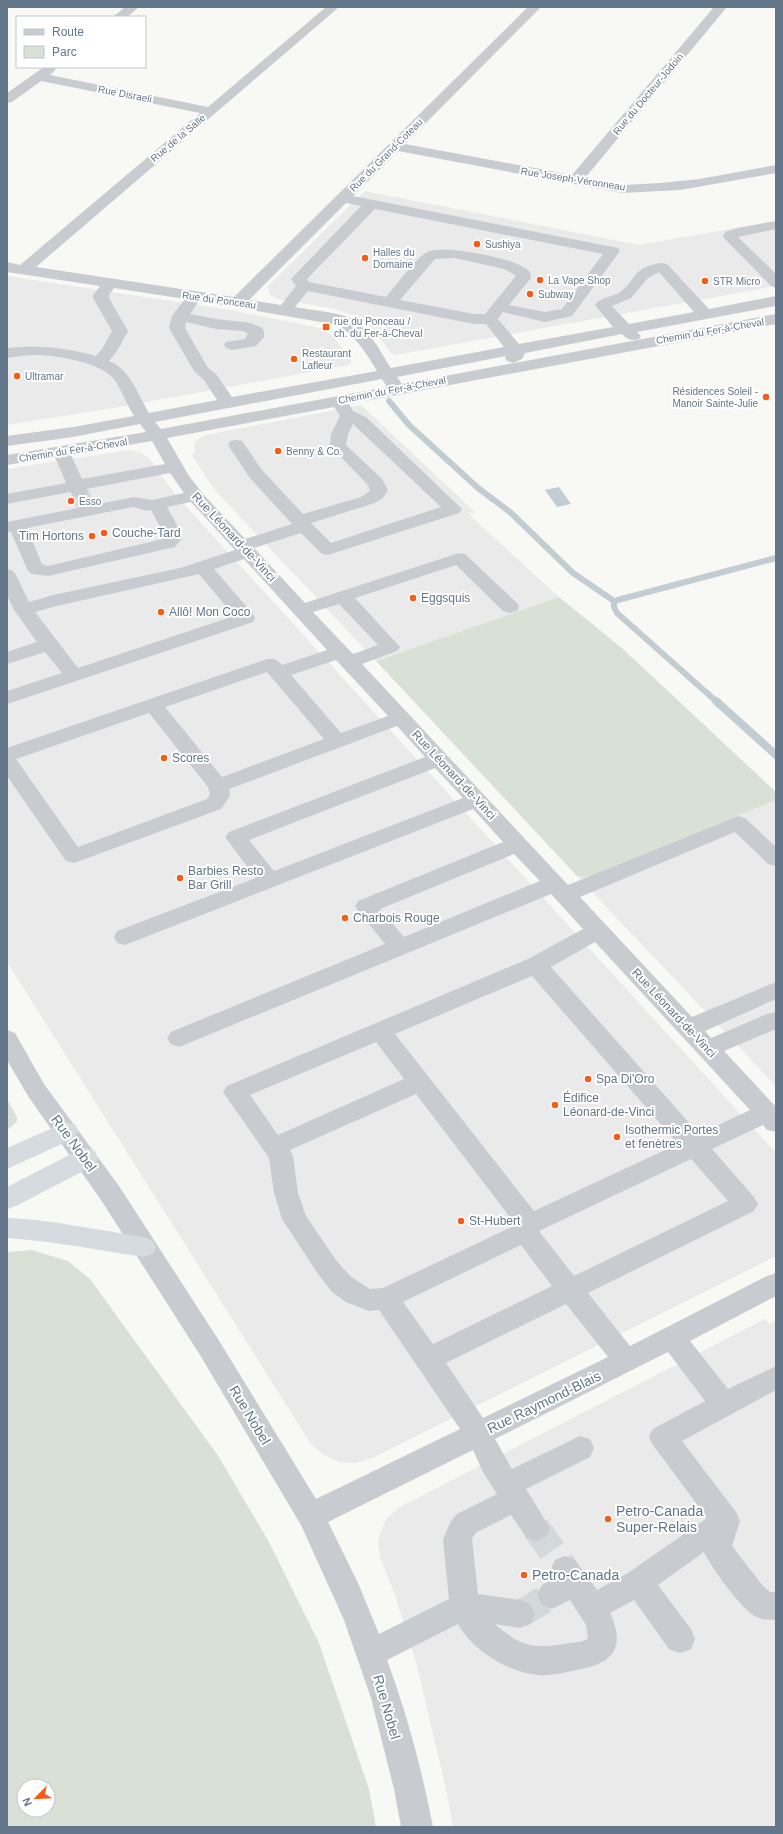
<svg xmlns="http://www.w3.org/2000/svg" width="783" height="1834" font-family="Helvetica,sans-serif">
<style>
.built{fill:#e9eae9}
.green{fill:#d9e1d6;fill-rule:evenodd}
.water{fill:#c2cdd3}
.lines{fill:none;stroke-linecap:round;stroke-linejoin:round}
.stream-far1{stroke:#c2cdd3;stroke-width:6}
.stream{stroke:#c2cdd3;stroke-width:8}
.minor-tunnel-far1{stroke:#d3d8da;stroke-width:18;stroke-dasharray:18 8;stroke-linecap:butt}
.minor-tunnel{stroke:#d3d8da;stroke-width:28;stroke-dasharray:28 14;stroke-linecap:butt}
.minor{fill:#c8ccd0;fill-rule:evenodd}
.highway{fill:#d6dbe0;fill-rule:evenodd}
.poi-dot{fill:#f65c18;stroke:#fff;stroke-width:1.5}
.labels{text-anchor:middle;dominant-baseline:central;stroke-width:4;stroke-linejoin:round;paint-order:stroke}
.far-street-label{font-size:10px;fill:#64768a;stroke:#fff}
.far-poi-label{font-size:10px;fill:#64768a;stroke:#fff;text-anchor:start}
.poi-label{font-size:12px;fill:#64768a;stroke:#fff;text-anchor:start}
.street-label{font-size:12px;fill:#64768a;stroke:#fff}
.near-street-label{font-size:14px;fill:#64768a;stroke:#fff}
.near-poi-label{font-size:14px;fill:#64768a;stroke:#fff;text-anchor:start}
</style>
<rect width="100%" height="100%" fill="#f8f9f5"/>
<path class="built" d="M365 191 639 245 776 221V286L395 355 391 353 373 329 358 317 334 309 278 299 269 294V289L266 288Z
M7 276 230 310 320 328 333 336 351 361 350 364 343 366 113 408 7 425Z
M361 405 475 512 469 514 478 523 559 597 376 661 214 489 191 454 195 453 194 443 200 438 206 435Z
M129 450 141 453 150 459 174 493 776 1153V1256L370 1459 356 1463 339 1462 324 1455 311 1444 7 962V469Z
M776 800V1086L577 876 585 877 596 874Z
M765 1319 769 1324 776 1320V1827H453L446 1789 417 1666 395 1595 380 1557 378 1543 381 1530 387 1518 400 1507Z"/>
<path class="green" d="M559 597 623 649 776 792V800L596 874 585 877 577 876 376 661Z
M7 1099 17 1117V1122L7 1130Z
M32 1250 68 1261 90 1279 219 1457 269 1542 319 1643 369 1789 376 1827H7V1252ZM24 1786H48V1810H24Z"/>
<path class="water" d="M559 487 571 504 557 507 545 490Z"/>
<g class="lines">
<path class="stream-far1" d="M389 401 409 425 478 488 510 512 573 573 614 601
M717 702 617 613 614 607V601L776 558"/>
<path class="stream" d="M716 701 776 755"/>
<path class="minor-tunnel-far1" d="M79 492 86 506"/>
<path class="minor-tunnel" d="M536 1528 565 1569
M520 1614 552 1595"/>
<path class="minor" d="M125 7H139L127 17H113Z
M326 7H339L36 267 234 297 528 7H541L405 144 572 175 714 7H727L585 178 622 185 661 183 699 179 776 165V173L680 190 622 193 398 151 353 196 613 247 618 248 620 251 572 316 545 322 503 312 498 319 519 344 613 327 595 305C602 296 611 298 620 292 634 283 632 270 652 265 658 263 662 262 667 264L709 309 776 296V306L637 332 641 336 639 339C631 341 628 340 622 334L525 353 522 359 513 363 507 361 505 358 506 356 397 377 402 384 776 314V324L349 404 353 411 366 417 462 509 459 513 328 555 322 554 301 533 254 548 305 603 459 553 465 554 517 603 519 607 517 611 510 613 503 611 456 565 355 598 400 647 397 651 362 664 568 885 738 816 745 818 776 847V866L768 864 735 832 580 897 692 1017 776 982V999L705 1031 711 1038 767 1014 776 1012V1029L724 1051 776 1107V1132L767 1130 763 1125 712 1149 754 1197 758 1204 754 1211 588 1293 630 1346 767 1276 776 1273V1296L690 1341 728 1389 776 1366V1390L682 1441 736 1512 740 1521 732 1546 763 1586 770 1592H776V1620C768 1620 762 1620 755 1616 742 1610 710 1566 704 1552L658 1585 691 1629 695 1639 691 1649 680 1653 669 1649 634 1600 610 1613C628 1652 609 1665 572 1671 561 1673 550 1676 538 1675 508 1672 473 1651 458 1624L387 1660C407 1714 422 1770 433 1827H401L394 1789 371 1698 344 1620 301 1525 200 1355 101 1200 28 1096 7 1060V1030L15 1033 44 1084 119 1186 218 1339 316 1499 460 1429 379 1310 369 1311 346 1302 332 1292 318 1274 282 1219 274 1193 269 1158 223 1092 227 1086 528 959 583 929 551 894 179 1047 171 1044 167 1038 171 1032 385 944 358 911 355 906 358 901 503 842 473 809 125 945 117 943 114 937 117 931 256 878 225 837 229 832 425 757 397 726 229 789 230 796 221 809 74 863 66 861 7 776V748L264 660C272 658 277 659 282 665L327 650 244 559 214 569 253 614 255 618 253 622 7 704V691L62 673 45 652 7 664V652L37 642 14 610 7 595V569L13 571 16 575 29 602 53 595 180 568 235 550 191 502 167 507 182 534V538L175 547 48 576 32 574 28 571 11 532H7V522L134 497 152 500 184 493 170 473 86 489 88 492 85 496 79 497 73 496 70 492 7 504V494L66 483 55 457 7 465V455L146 432 140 424 73 437 7 446V436L73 427 134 416C126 404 122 389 113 378 100 362 54 355 35 355 26 355 16 357 7 358V348C39 345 64 347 96 356L102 349 112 331 93 298V295L100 286 7 272V262L20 265 200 113 41 81 12 102 7 103V93L44 67H55L56 69 50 75 208 107ZM346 203 361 206 294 276 291 279 296 286 281 305 249 300ZM375 209 603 254 562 309 545 312 509 305 531 278C531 275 531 272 528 270 514 258 444 244 427 252 418 256 394 288 386 297L309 282 307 279ZM455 258 504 269 515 275V277L485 314H474L400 300 435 259ZM659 272 694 312 629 324 612 306 631 298 648 278ZM114 288 185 299 172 316 169 328 194 371 204 380 217 400 149 413C137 393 131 370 109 361L117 351 128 331 109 298V295ZM308 291 474 324H486L504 347 391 368C380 351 369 328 350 318 338 312 309 310 295 307ZM199 301 338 325C356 336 366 353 377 371L232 397 216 374 208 368 185 328 186 322 216 329 242 331 248 333 245 339 226 342 224 345 226 348 232 350 256 346 264 337V331L262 328 251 323 216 319 190 314ZM382 379 387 387 161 429 155 422ZM334 407 340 416 331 434 330 446 368 485 370 491 361 497 303 514 262 470 242 441 236 440 230 441 228 445 250 478 292 524 245 539 203 494 189 476 167 438ZM353 424 354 425 441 507 331 543 311 523 375 503 383 498 388 490 382 479 346 445 348 434ZM152 441 165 464 82 479 71 455ZM133 507 147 511 151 510 164 534 163 539 48 566 42 564 27 528ZM199 574 234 616 78 668 35 612 57 606ZM339 604 378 645 353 654 313 612ZM336 660 388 716 341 733 291 675ZM267 672 324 739 222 777 165 707ZM149 713 208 787 210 795 207 799 78 847 16 759ZM435 768 463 798 274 871 249 840ZM514 854 540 881 404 937 380 909ZM595 942 750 1110 699 1134 551 967ZM532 976 678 1144 534 1211 395 1034ZM376 1042 404 1079 278 1135 250 1095ZM416 1094 516 1225 383 1288 370 1289 350 1276 336 1260 306 1216 298 1193 293 1156 290 1150ZM691 1159 728 1201 574 1276 539 1231ZM521 1245 552 1286 433 1344 403 1302ZM566 1304 608 1357 483 1418 446 1363ZM668 1352 705 1401 653 1429 649 1437 653 1445 707 1518 628 1573 597 1590 575 1560 565 1556 555 1560 551 1569 555 1578 542 1585 537 1595 542 1605 552 1609 570 1600 586 1625 588 1638C583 1643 576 1642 570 1643 536 1649 522 1648 495 1624L520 1628 530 1624 535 1614 530 1604 520 1600 478 1594 472 1538 477 1532 511 1515 526 1537 536 1541 546 1537 550 1528 526 1489 590 1457 594 1448 590 1439 580 1436 512 1469 495 1439ZM473 1450 484 1474 497 1494 457 1514 451 1521 447 1530 443 1540 449 1599 379 1634 358 1583 328 1522Z
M776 221V229L738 237 776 274V288L771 286 723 237 725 232 738 228Z"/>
<path class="highway" d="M66 1122 75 1124 78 1131 75 1138 7 1169V1148Z
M86 1148 95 1151 98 1158 95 1165 16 1206 7 1209V1187L77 1151Z
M7 1218C53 1220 98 1230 143 1237L152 1240 156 1247 152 1254 143 1257C98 1250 53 1241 7 1238Z"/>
</g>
<g class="poi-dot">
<circle cx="477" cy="244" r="4"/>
<circle cx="365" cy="258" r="4"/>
<circle cx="540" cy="280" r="4"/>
<circle cx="705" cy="281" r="4"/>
<circle cx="530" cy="294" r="4"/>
<rect x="322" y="323" width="8" height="8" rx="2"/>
<circle cx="294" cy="359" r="4"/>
<circle cx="17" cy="376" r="4"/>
<circle cx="766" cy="397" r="4"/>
<circle cx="278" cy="451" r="4"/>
<circle cx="71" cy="501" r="4"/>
<circle cx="104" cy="533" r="4"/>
<circle cx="92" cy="536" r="4"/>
<circle cx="413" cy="598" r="4"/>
<circle cx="161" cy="612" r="4"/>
<circle cx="164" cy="758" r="4"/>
<circle cx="180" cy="878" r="4"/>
<circle cx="345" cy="918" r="4"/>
<circle cx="588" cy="1079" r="4"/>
<circle cx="555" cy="1105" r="4"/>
<circle cx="617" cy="1137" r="4"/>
<circle cx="461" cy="1221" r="4"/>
<circle cx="608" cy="1519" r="4"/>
<circle cx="524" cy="1575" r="4"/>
</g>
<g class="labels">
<g class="far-street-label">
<text transform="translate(125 94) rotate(11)">Rue Disraeli</text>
<text transform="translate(648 94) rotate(-50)">Rue du Docteur-Jodoin</text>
<text transform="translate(178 138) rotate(-40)">Rue de la Salle</text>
<text transform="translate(386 155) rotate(-45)">Rue du Grand-Coteau</text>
<text transform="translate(573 179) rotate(9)">Rue Joseph-Véronneau</text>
<text transform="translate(219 300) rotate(8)">Rue du Ponceau</text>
<text transform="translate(710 331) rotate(-10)">Chemin du Fer-à-Cheval</text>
<text transform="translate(392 390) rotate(-11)">Chemin du Fer-à-Cheval</text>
<text transform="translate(73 450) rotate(-9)">Chemin du Fer-à-Cheval</text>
</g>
<g class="far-poi-label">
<text x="485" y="244">Sushiya</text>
<text x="373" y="252">Halles du<tspan x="373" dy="12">Domaine</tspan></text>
<text x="548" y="280">La Vape Shop</text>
<text x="713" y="281">STR Micro</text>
<text x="538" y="294">Subway</text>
<text x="334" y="321">rue du Ponceau /<tspan x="334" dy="12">ch. du Fer-à-Cheval</tspan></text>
<text x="302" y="353">Restaurant<tspan x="302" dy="12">Lafleur</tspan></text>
<text x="25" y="376">Ultramar</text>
<text x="758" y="391" text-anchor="end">Résidences Soleil -<tspan x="758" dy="12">Manoir Sainte-Julie</tspan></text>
<text x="286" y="451">Benny &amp; Co.</text>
<text x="79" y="501">Esso</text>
</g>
<g class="poi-label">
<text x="112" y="533">Couche-Tard</text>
<text x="84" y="536" text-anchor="end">Tim Hortons</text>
<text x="421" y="598">Eggsquis</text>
<text x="169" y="612">Allô! Mon Coco</text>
<text x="172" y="758">Scores</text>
<text x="188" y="871">Barbies Resto<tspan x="188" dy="14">Bar Grill</tspan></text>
<text x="353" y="918">Charbois Rouge</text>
<text x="596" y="1079">Spa Di'Oro</text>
<text x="563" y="1098">Édifice<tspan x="563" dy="14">Léonard-de-Vinci</tspan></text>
<text x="625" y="1130">Isothermic Portes<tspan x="625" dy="14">et fenètres</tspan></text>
<text x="469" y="1221">St-Hubert</text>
</g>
<g class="street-label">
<text transform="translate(234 537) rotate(47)">Rue Léonard-de-Vinci</text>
<text transform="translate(454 775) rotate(47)">Rue Léonard-de-Vinci</text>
<text transform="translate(674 1013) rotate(47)">Rue Léonard-de-Vinci</text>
</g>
<g class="near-street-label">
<text transform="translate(74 1143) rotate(54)">Rue Nobel</text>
<text transform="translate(544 1402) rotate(-26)">Rue Raymond-Blais</text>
<text transform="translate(250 1415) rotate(59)">Rue Nobel</text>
<text transform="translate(387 1707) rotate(74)">Rue Nobel</text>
</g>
<g class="near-poi-label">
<text x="616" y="1511">Petro-Canada<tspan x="616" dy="16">Super-Relais</tspan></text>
<text x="532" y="1575">Petro-Canada</text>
</g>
</g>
<rect width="783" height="1834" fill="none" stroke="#64768a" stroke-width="16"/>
<rect x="16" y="16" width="130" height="52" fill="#ffffff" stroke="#c1c8d0"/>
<rect x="24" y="29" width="20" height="6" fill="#c8ccd0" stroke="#c1c8d0"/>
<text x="52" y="36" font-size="12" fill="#64768a">Route</text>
<rect x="24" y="46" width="20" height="12" fill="#d9e1d6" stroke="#c1c8d0"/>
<text x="52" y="56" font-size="12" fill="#64768a">Parc</text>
<g transform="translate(36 1798) rotate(246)"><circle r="19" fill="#ffffff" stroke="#c1c8d0"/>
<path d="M0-3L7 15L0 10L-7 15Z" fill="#f65c18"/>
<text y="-6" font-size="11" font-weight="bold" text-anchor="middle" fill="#64768a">N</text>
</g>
</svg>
